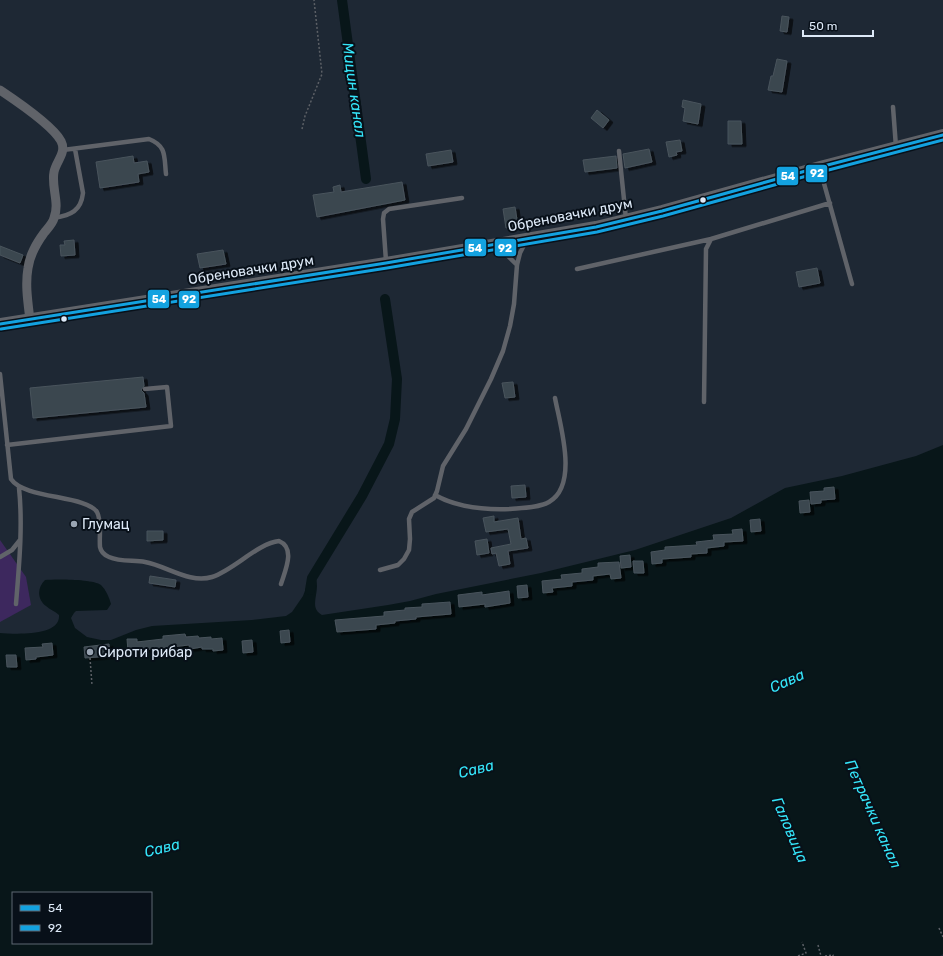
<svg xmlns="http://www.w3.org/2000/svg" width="943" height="956" font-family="Rubik,sans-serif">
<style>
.green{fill:#3d285e}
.water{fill:#081619;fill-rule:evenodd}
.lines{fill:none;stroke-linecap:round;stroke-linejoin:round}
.canal{stroke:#081619;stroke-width:10}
.building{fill:#3b464f;stroke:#49545c;filter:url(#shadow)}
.path{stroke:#5c6066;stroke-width:1.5;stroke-dasharray:2 2;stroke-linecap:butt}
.service{stroke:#606369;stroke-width:4.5}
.minor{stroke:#606369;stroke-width:9}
.tertiary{stroke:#606369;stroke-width:12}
.bus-1-casing{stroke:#081019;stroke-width:6}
.bus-2-casing{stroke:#081019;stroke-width:6}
.bus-1{stroke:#13a2e0;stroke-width:3}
.bus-2{stroke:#13a2e0;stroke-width:3}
.bus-dot{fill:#dde9f7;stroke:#081019;stroke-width:1.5}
.poi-dot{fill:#9aa5b3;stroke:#081019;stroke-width:1.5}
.labels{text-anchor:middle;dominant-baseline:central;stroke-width:4;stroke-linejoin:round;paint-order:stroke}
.street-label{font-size:14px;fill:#dde9f7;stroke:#081019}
.poi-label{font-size:14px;fill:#dde9f7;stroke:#081019;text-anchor:start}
.water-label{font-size:15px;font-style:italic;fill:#35e6fa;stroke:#081019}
.line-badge{stroke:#081019;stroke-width:1.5}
.badge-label{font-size:11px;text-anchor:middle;font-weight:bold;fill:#fff}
</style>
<defs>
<filter id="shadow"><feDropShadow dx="4" dy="2.5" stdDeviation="0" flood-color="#0009"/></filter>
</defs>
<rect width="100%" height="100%" fill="#1e2834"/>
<path class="green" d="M0 540 26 577 31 605 0 622Z"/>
<path class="water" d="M943 445V954L940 956H0V633C14 634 61 637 59 615 55 611 50 610 46 606 37 599 37 588 45 580 56 579 93 579 101 585 106 590 109 597 111 604L107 610 76 611 74 613 71 618 75 628 87 637 101 640H111L136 630 152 626 252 620 286 616 292 612 303 596 306 588 312 578H315C322 590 307 607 322 615L388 605 410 601 436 594 541 573 635 550 731 518 785 488 842 476 916 456ZM13 893H151V943H13Z"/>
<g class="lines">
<path class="canal" d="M342 0 366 179
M310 590 312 578 362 496 389 444 395 419 397 379 385 299"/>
</g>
<path class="building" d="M782 16 789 17 787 32 780 31Z
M777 59 787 61 782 92 768 90 771 76H773Z
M683 100 701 104 698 124 683 121 685 108 682 107Z
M597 110 609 120 603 128 591 118Z
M728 121H741L742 144H728Z
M680 140 682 151 676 152 677 155 669 157 666 142Z
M649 149 652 162 625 168 623 154Z
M451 150 453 162 428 166 426 154Z
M133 156 134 163 147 161 149 172 138 174 139 182 100 188 96 162Z
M616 156 617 168 585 172 583 160Z
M402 182 405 200 317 217 313 195 334 192 333 187 340 185 341 192Z
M515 207 518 226 506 228 503 209Z
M74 240 75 255 61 256 60 245H65L64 241Z
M0 246 23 255 20 263 0 255Z
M223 250 226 264 200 268 197 254Z
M817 268 820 283 799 287 796 272Z
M143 377 144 386 141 390 144 393 146 407 33 418 30 388Z
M513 382 515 397 505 398 502 383Z
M525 485 526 497 512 498 511 486Z
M834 487 835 499 821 500V503L811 504 810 492 824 491V488Z
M809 500 810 512 800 513 799 501Z
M494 516V522L518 518 521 539 526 538 528 548 508 551 510 564 499 566 496 553 492 554 491 548 511 544 508 529 486 532 483 518Z
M760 519 761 531 751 532 750 520Z
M742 529 743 541 724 542V546L707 548V553L691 554V557L662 559V563L652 564 651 552 665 550V547L697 545 696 542 714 540 713 535 733 534 732 530Z
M147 531H163V540L147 541Z
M487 539 489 553 477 555 475 541Z
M630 555 631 567 621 568 620 556Z
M633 561H643L644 573H634Z
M619 562 621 578 611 579 610 574 593 576V580L572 582V586L552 588 553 592 543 593 542 581 562 579 561 575 582 573V569L598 567V563Z
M150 576 176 580 175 587 149 583Z
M527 585 528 597 518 598 517 586Z
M509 591 510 603 485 607V604L459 607 458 595 482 592V595Z
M450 602 451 614 416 617V619L395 621V623L376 625V629L337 632 335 620 384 616V612L405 610V608L422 607V604Z
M289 630 290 642 281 643 280 631Z
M185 634 186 637 198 636 199 638 211 637V639L222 638 223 650 213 651V649H202V647L190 649 189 645 162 648V651L152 652V649L128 651 127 639H137V642L163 639V636Z
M252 640 253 652 243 653 242 641Z
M52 643 53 655 36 657V659L26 660 25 648 43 647 42 644Z
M109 644 110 656 85 658 84 647Z
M6 655H16L17 667H7Z"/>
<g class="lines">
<path class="path" d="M302 129 305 116 322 74 314 0
M90 658 92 685
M939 928 943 937
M818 945 821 956
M798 956 806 953 802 942
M825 956 833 955V956"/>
<path class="service" d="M893 107 896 147
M63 150 149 139C167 146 164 157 166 174
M619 151 626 219
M820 169 852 284
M54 218C71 215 81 211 83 193L75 149
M494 246 508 256 517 265
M386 261 383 219 384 213 389 209 462 198
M577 269 711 239
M0 374 11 479C24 499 86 495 97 512 102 521 99 537 100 547 101 552 104 555 109 557 120 562 134 560 145 562 167 566 190 584 212 577 234 570 258 543 279 541 296 548 285 571 281 584
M704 402 706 249 711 239 830 203
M7 445 171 426 167 387 145 389
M435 495C458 508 484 510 510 509 522 508 538 508 549 502 579 485 560 425 555 398
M0 557 12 550 20 540
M380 570 398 565 404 559 409 550 410 539 409 519 412 512 434 498 437 491 443 466 466 429 491 379 503 351 510 326 514 304 517 265 520 253 526 241
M16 604C19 566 23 526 19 488"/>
<path class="minor" d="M0 90C15 100 53 126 61 141 67 153 56 161 54 172 51 187 60 203 54 218 53 223 48 228 44 233 36 244 30 254 28 268 25 285 28 303 30 320"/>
<path class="tertiary" d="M0 324 386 263 596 227 662 211 820 167 943 135"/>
<g class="bus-1-casing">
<path id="bus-1" d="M0 324 386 263 596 227 662 211 820 167 943 135"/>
</g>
<g class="bus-2-casing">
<path id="bus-2" d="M1 329 387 268 597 232 663 216 821 172 943 140"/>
</g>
<use href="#bus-1" class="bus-1"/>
<use href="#bus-2" class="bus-2"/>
</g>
<g class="bus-dot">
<circle cx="703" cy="200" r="3.5"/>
<circle cx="64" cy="319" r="3.5"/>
</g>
<g class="poi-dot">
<circle cx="74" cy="524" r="4"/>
<circle cx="90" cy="652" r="4"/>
</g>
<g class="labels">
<g class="street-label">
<text transform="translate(570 215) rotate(-11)">Обреновачки друм</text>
<text transform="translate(251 270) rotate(-9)">Обреновачки друм</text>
</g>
<g class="poi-label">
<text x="82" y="524">Глумац</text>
<text x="98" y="652">Сироти рибар</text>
</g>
<g class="water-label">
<text transform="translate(354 90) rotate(82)">Мицин канал</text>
<text transform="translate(787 681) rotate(-24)">Сава</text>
<text transform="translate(476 769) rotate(-14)">Сава</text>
<text transform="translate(873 814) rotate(66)">Петрачки канал</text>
<text transform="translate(790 830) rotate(67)">Галовица</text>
<text transform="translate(162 848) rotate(-14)">Сава</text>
</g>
</g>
<g class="line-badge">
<rect x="805" y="164" width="23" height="19" rx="4" fill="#13a2e0"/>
<rect x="776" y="166" width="23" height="20" rx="4" fill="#13a2e0"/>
<rect x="464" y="238" width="23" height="19" rx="4" fill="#13a2e0"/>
<rect x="494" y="238" width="23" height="19" rx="4" fill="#13a2e0"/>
<rect x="147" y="289" width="23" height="20" rx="4" fill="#13a2e0"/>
<rect x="178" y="290" width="22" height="19" rx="4" fill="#13a2e0"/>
</g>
<g class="badge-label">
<text x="817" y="177">92</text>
<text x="788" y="180">54</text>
<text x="475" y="252">54</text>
<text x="505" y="252">92</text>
<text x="159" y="303">54</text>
<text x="189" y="303">92</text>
</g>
<rect x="12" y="892" width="140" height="52" fill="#081019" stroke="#5d6772"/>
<rect x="20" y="905" width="20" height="6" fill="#13a2e0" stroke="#5d6772"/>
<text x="48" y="912" font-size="12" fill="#dde9f7">54</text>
<rect x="20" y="925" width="20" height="6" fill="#13a2e0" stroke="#5d6772"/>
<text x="48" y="932" font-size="12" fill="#dde9f7">92</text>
<path d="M803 30v6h70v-6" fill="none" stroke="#dde9f7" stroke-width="2"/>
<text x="809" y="30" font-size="12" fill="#dde9f7" stroke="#081019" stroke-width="3" paint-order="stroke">50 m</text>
</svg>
